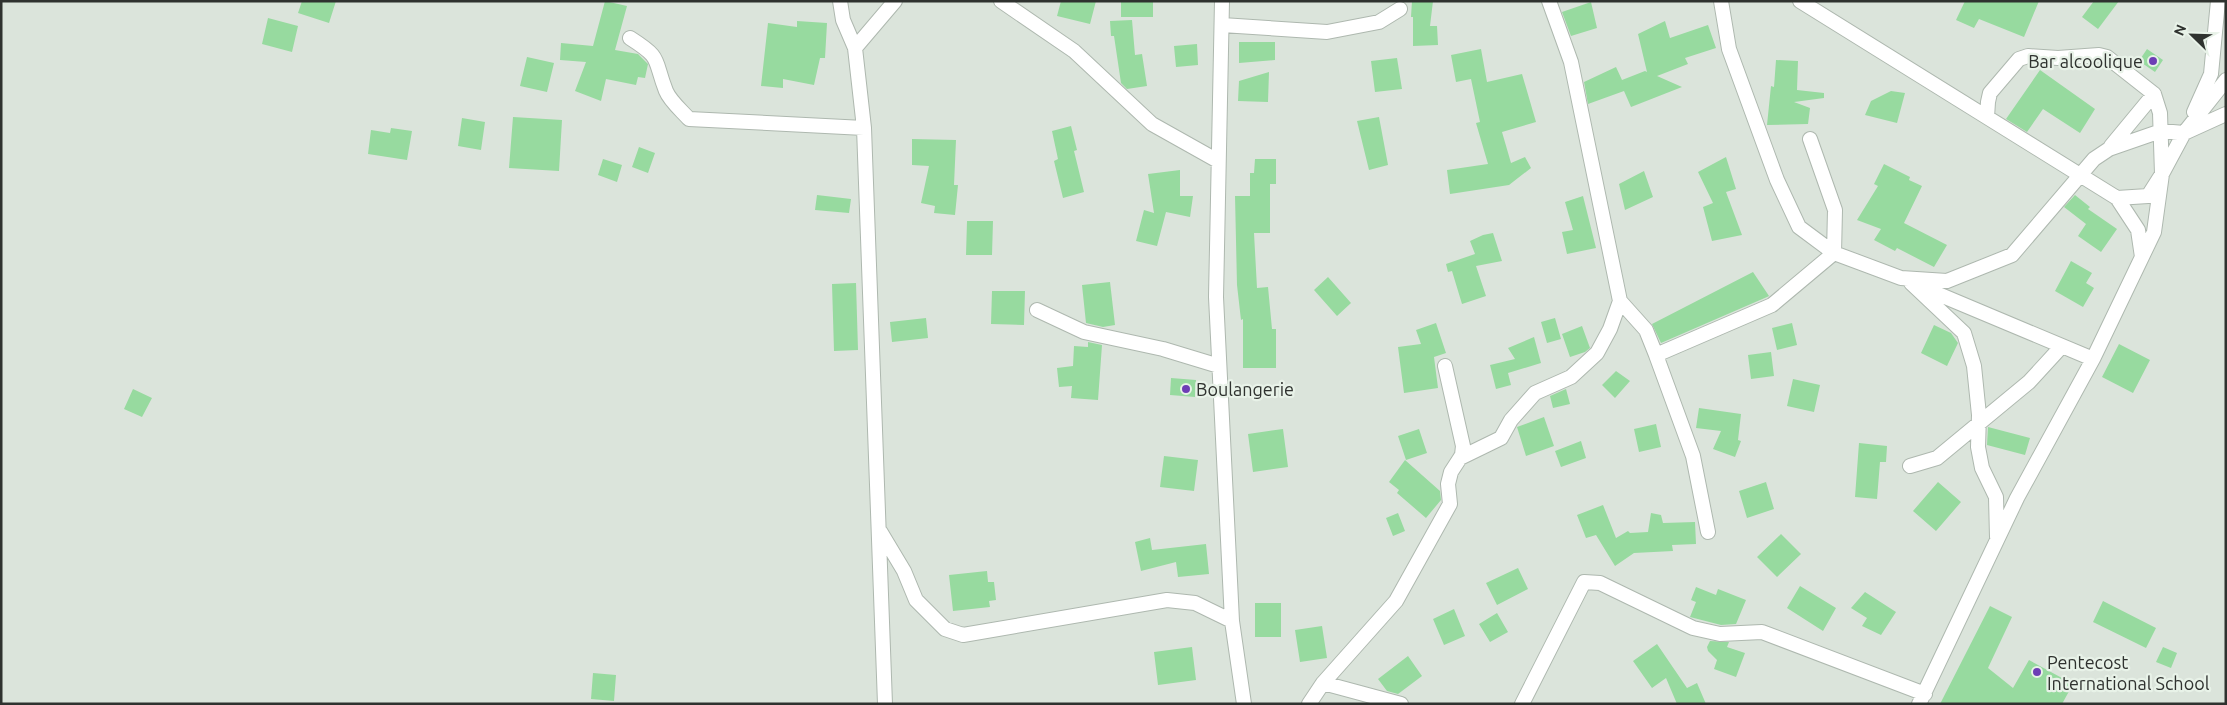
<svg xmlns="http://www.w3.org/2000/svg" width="2227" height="705" font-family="Ubuntu,sans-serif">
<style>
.building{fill:#97da9f}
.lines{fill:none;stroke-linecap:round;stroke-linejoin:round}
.minor-casing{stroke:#aeb8af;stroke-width:16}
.minor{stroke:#fff;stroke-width:14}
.poi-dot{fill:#6d3eb5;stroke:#e8f2e8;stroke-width:2}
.labels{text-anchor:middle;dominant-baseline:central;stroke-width:4.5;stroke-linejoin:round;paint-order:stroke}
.poi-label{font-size:18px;fill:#2f322f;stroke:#e8f2e8;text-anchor:start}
</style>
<rect width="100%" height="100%" fill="#dbe4db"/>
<path class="building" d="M302 1H336L329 23 298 13Z
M605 1 627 6 615 50 638 54 648 64 645 78 638 77 636 85 606 79 601 101 575 91 586 62 560 60 561 43 593 46Z
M1061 1H1096L1090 24 1057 16Z
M1121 1H1153V17H1121Z
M1412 1H1433L1430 26H1437L1438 45 1413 46V17H1411Z
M1965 1H2039L2024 37 1979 19 1974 28 1956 20Z
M2094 1H2119L2098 29 2082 17Z
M1591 2 1597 28 1571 36 1562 12Z
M268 18 298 26 292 52 262 44Z
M1132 20 1135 55 1142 54 1147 86 1127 89 1121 83 1114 36H1111L1110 21Z
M797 21 827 23 825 58H820L814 85 783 79V88L761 86 768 23 797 27Z
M1665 21 1670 38 1708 25 1716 48 1685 58 1688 64 1657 76 1682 87 1631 107 1624 91 1588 104 1584 82 1616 67 1622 80 1645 71 1647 72 1638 34Z
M1239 42H1275V60L1239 63Z
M1197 44 1198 65 1176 67 1174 46Z
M1481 49 1487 82 1522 74 1536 122 1502 132 1511 163 1525 157 1531 168 1509 185 1450 194 1447 170 1488 164 1476 123 1480 122 1471 79 1456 82 1451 55Z
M2147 49 2163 60 2155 72 2139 61Z
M527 57 554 63 547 92 520 86Z
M1397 58 1402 89 1375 92 1371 61Z
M1776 60 1798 61 1797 90 1824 93V98L1794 102 1810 108 1808 124 1767 125 1771 86 1774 87Z
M2040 70 2095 109 2080 133 2043 109 2027 132 2006 119Z
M1269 72 1268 102 1238 101 1239 81Z
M1891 91 1905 93 1897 123 1865 115 1871 101Z
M513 117 562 120 559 171 509 168Z
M1379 117 1388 165 1369 170 1357 121Z
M462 118 485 122 481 150 458 146Z
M1071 126 1077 150 1074 151 1084 192 1063 198 1054 161 1058 159 1052 131Z
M391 128 412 131 407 160 368 154 371 130 390 133Z
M912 139 956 140 954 185H958L955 215 934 213 935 206 921 203 929 166 912 165Z
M639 147 655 153 648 173 632 167Z
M1726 157 1736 189 1726 192 1742 235 1712 241 1703 207 1713 203 1698 172Z
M603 159 622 165 617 182 598 175Z
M1255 159H1276V184H1270V233H1254L1257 288 1268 287 1272 329H1276V368H1243V319L1241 320 1237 285 1235 196H1250V173H1254Z
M1884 164 1910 177 1909 180 1922 186 1904 223 1947 245 1934 267 1897 248 1895 251 1874 240 1881 229 1857 220 1878 186 1874 184Z
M1180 170V196H1193L1190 217 1166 212 1157 246 1136 241 1144 210 1154 213 1148 174Z
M1644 171 1653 197 1625 210 1619 184Z
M817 195 851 199 849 213 815 210Z
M2075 195 2090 207 2088 209 2117 229 2101 252 2078 236 2086 224 2064 207Z
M1583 196 1596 248 1567 254 1562 232 1573 230 1565 202Z
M967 221H993L992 255H966Z
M1493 233 1502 261 1476 266 1486 296 1462 304 1452 271 1448 272 1446 264 1475 254 1470 241 1483 235Z
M2071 261 2092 273 2086 283 2094 288 2083 307 2055 291Z
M1753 272 1769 296 1767 297 1661 343 1652 324Z
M1328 277 1351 303 1337 316 1314 290Z
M1110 282 1115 325 1103 327 1086 323 1082 285Z
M856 283 858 350 834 351 832 284Z
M992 291H1025L1024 325 991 324Z
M926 318 928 338 892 342 890 322Z
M1555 318 1561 339 1547 343 1541 322Z
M1436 323 1446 353 1434 357 1438 388 1404 393 1398 347 1421 344 1416 330Z
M1792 323 1797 345 1777 350 1772 328Z
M1934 325 1951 333 1958 343 1947 366 1921 353Z
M1582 326 1590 348 1585 352 1570 357 1562 334Z
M1534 337 1541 363 1508 373 1511 385 1496 389 1490 365 1515 359 1508 348Z
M1088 342 1102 345 1098 400 1071 398 1072 386 1059 387 1057 368 1073 366 1074 346 1088 347Z
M2119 344 2150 360 2133 393 2102 377Z
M1771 352 1774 376 1751 379 1748 355Z
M1616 371 1630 381 1615 398 1602 385Z
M1171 378 1196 380 1195 397 1170 395Z
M1793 379 1820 385 1814 412 1787 406Z
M133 389 152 398 142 417 124 409Z
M1566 389 1570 404 1553 408 1550 396Z
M1699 408 1741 414 1738 440 1741 441 1735 457 1713 449 1721 431 1696 428Z
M1544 417 1554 446 1526 456 1517 427Z
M1656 424 1661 447 1639 452 1634 429Z
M1988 427 2030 438 2025 455 1987 445Z
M1283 429 1288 467 1253 472 1248 434Z
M1419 429 1427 453 1406 460 1398 436Z
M1581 441 1586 458 1561 467 1555 451Z
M1859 443 1887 446 1886 462H1880L1877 499 1855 497Z
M1164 456 1198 460 1194 491 1160 487Z
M1405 460 1440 491 1441 500 1426 518 1397 493 1399 490 1389 482Z
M1766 482 1774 509 1747 518 1739 491Z
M1938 482 1961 502 1936 531 1913 511Z
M1603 505 1616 538 1628 531 1630 533 1648 532 1651 513 1661 515 1663 523 1695 522 1696 544 1672 545 1673 551 1634 553 1615 566 1596 535 1586 538 1577 515Z
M1398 513 1405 531 1393 536 1386 518Z
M1781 534 1801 554 1777 577 1757 557Z
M1150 538 1152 550 1206 544 1209 574 1178 577 1176 562 1141 571 1135 542Z
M1518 568 1528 589 1497 605 1486 583Z
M987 571 988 582H994L996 600 989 601 990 607 953 611 949 575Z
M1800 586 1836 608 1823 631 1787 608Z
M1696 587 1716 595 1718 589 1746 600 1736 624 1721 625 1690 617 1696 602 1691 600Z
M1865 592 1896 612 1881 635 1862 626 1867 618 1851 608Z
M2103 601 2156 628 2146 648 2093 622Z
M1255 603H1281V637H1255Z
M1990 606 2012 617 1988 668 2013 688 2029 660 2073 684 2062 704H1940Z
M1454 609 1465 636 1444 645 1433 619Z
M1497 613 1508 632 1490 642 1479 624Z
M1322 626 1327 658 1300 662 1295 630Z
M1710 641 1729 642 1727 647 1745 653 1736 677 1714 669 1717 660 1708 651 1707 647Z
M1657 644 1687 688 1697 683 1706 704H1677L1666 678 1652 688 1633 661Z
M1192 647 1196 680 1158 685 1154 652Z
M2163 647 2177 653 2171 668 2156 662Z
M1408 656 1422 676 1398 694 1387 691 1378 679Z
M593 673 616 675 614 701 591 699Z"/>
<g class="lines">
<g class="minor-casing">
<path id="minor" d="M840 1 843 20 855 48
M1001 1 1074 51 1152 124 1218 161
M1222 1 1216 297 1232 621 1244 704
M1549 1 1571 62 1620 301 1646 330 1656 355 1693 456 1708 532
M1721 1 1729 49 1777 180 1799 227 1834 253 1901 278 1947 281 2012 255 2094 159 2109 149 2161 131 2184 133 2226 114
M1800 1 2117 198 2148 196 2162 174 2160 113 2154 94 2107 57 2099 55 2058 58 2028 56 2019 59 1990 93 1988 102 1987 117
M1222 25 1327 32 1379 22 1400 9
M630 38C663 59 653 58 666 91 670 101 682 111 689 119L864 128
M2194 112 2211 74 2218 1
M2111 146 2154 94
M2117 198 2138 230 2142 257
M1911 283 1964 333 1974 366 1979 415 1978 447 1982 468 1996 497 1997 537
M1919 286 2093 359
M1037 310 1084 332 1163 349 1219 366
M1656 355 1772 305 1834 253 1835 210 1810 139
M1460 458 1501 438 1511 420 1535 393 1571 377 1597 353 1610 329 1620 301
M1910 466 1937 458 2029 382 2062 346
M880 531 904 571 916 600 945 629 963 635 1167 600 1195 603 1232 621
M1323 683 1401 704
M885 704 864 128 855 48 895 1
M1309 704 1323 683 1396 601 1450 504 1448 484 1451 472 1462 455 1463 446 1445 366
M1522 704 1584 582 1600 583 1693 628 1720 634 1762 632 1925 694
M1919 704 2017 498 2093 359 2154 232 2162 174 2184 133 2226 80"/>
</g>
<use href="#minor" class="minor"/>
</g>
<g class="poi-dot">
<circle cx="2153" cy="61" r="5"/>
<circle cx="1186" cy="389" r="5"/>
<circle cx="2037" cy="672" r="5"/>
</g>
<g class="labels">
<g class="poi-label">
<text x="2143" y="61" text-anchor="end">Bar alcoolique</text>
<text x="1196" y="389">Boulangerie</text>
<text x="2047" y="662">Pentecost<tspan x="2047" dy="21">International School</tspan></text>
</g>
</g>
<rect width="2227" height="705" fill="none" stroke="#2f322f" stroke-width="5"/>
<g transform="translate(2192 35) rotate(293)" stroke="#e8f2e8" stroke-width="4" paint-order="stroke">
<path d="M0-4L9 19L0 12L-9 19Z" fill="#2f322f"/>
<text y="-8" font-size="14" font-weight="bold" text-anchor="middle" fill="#2f322f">N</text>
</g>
</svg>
